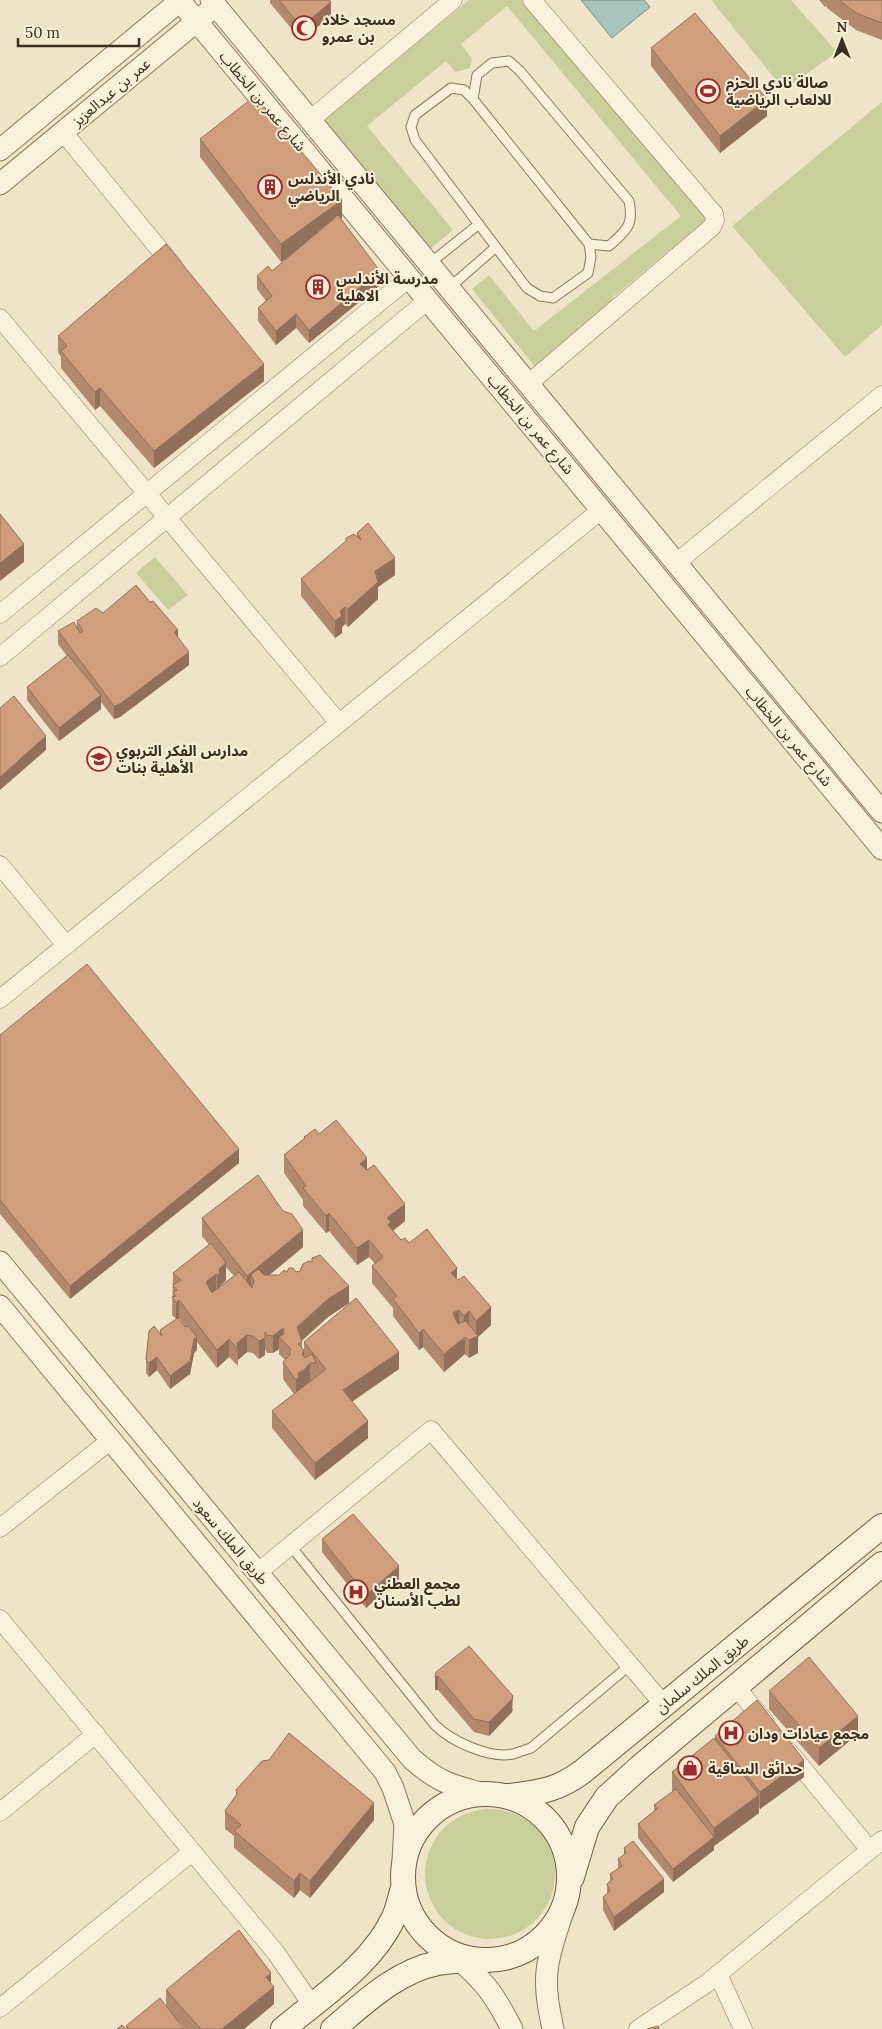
<svg xmlns="http://www.w3.org/2000/svg" width="882" height="2029" font-family="Lora,'Noto Sans Arabic',serif">
<style>
.green{fill:#c9cf9b}
.water{fill:#a9c4bc;stroke:#6f938a}
.lines{fill:none;stroke-linecap:round;stroke-linejoin:round}
.service-casing{stroke:#8d765c;stroke-width:11}
.minor-casing{stroke:#8d765c;stroke-width:19}
.tertiary-casing{stroke:#8d765c;stroke-width:23}
.secondary-casing{stroke:#6f573f;stroke-width:26}
.service{stroke:#faf1dc;stroke-width:9}
.minor{stroke:#faf1dc;stroke-width:18}
.tertiary{stroke:#faf1dc;stroke-width:21}
.secondary{stroke:#faf1dc;stroke-width:24}
.wall{fill:#b2896c;fill-rule:evenodd}
.shaded-wall{fill:#916f58}
.building{fill:#cf9f7d;stroke:#916f58}
.labels{text-anchor:middle;dominant-baseline:central;stroke-width:4;stroke-linejoin:round;paint-order:stroke}
.poi-label{font-size:15px;font-weight:bold;fill:#3d2e20;stroke:#f7eed8;text-anchor:start}
.street-label{font-size:15px;fill:#3d2e20;stroke:#f7eed8}
</style>
<rect width="100%" height="100%" fill="#f0e4c8"/>
<path class="green" d="M469 0H534L712 215 612 298 613 306 536 368 472 289 489 275 534 331 681 216 507 6 461 44 472 59 470 68 455 72 446 61 367 126 453 230 429 250 322 120Z
M711 0H791L837 52 784 90Z
M882 102V325L845 357 732 226Z
M155 557 188 595 168 610 136 573Z
M425 1874a65 65 0 1 1 130 0a65 65 0 1 1-130 0Z"/>
<path class="water" d="M581 0H644L650 7 612 38Z"/>
<g class="lines">
<g class="service-casing">
<path id="service" d="M451 88 464 90 473 99 589 244 591 257 588 273 553 298 540 296 527 288 415 140 411 127 415 115Z
M473 99 477 75 492 63 509 61 520 71 629 201C634 225 627 230 609 246L589 244
M429 264 479 224
M449 288 496 247
M290 1545 435 1725C451 1741 489 1759 513 1754 519 1752 525 1750 531 1748L630 1665"/>
</g>
<g class="minor-casing">
<path id="minor" d="M310 120 453 0
M63 132 174 267
M0 318 339 723
M528 384 712 227 715 220 714 214 532 0
M676 563 882 395
M0 614 409 278
M0 657 428 300
M0 865 66 945
M0 999 601 510
M0 1528 111 1440
M257 1573 431 1430 664 1705
M0 1619 276 1953 312 2005
M736 1687 765 1722
M789 1752 870 1850
M0 1812 96 1734
M718 1974 743 2029
M0 2008 192 1852
M638 2029 706 1984 882 1840"/>
</g>
<g class="tertiary-casing">
<path id="tertiary" d="M179 0 882 849
M211 0 882 812
M0 150 181 0
M0 184 208 12
M0 1262 412 1759C437 1781 449 1785 481 1793
M0 1306 385 1772 393 1788 405 1824 403 1861
M451 1953C482 1978 494 1993 512 2029
M553 2029C549 2010 545 1991 547 1971 549 1950 558 1928 564 1908"/>
</g>
<g class="secondary-casing">
<path id="secondary" d="M403 1877a83 83 0 1 1 166 0a83 83 0 1 1-166 0Z
M509 1796C540 1792 556 1791 582 1772L882 1526
M572 1877 587 1827 607 1797 640 1767 882 1564
M283 2029C322 1996 372 1965 394 1917 398 1908 400 1897 403 1888
M333 2029C364 2003 397 1971 438 1963 448 1961 459 1961 469 1960"/>
</g>
<use href="#service" class="service"/>
<use href="#minor" class="minor"/>
<use href="#tertiary" class="tertiary"/>
<use href="#secondary" class="secondary"/>
</g>
<path class="wall" d="M270 0H329L331 16 301 40 270 3Z
M819 0H882V40L856 30 827 8V6L825 7Z
M651 48 767 116 720 153 651 66Z
M200 139 342 218H341L380 285 309 343 296 328 276 345 258 321V308L266 301 257 289V276L272 271 292 254 281 262 200 157Z
M58 336 264 381 154 468 100 406 95 410 61 368V357L58 353Z
M357 533 395 575 378 587V599L348 627 345 624 342 627V633L335 638 301 596V579L357 536Z
M103 613 178 638 189 665 120 717 114 719 101 702V709L59 741 27 700V687L67 656 58 644V631L77 628V621Z
M0 1035 239 1163 70 1299 0 1214Z
M319 1134 367 1170 405 1221 393 1231 401 1240 409 1243 457 1280 491 1325 478 1337V1353L469 1358 465 1354 444 1372 423 1347 419 1350 393 1316V1308L372 1283V1266L375 1264 369 1257 357 1265 329 1231 326 1233 303 1206V1200L284 1173V1155L304 1139V1137Z
M202 1218 303 1247 269 1275H279L287 1272H296L349 1303 328 1317 302 1341V1348L304 1350V1342L399 1369 352 1401 368 1438 315 1480 272 1428V1411L294 1394 283 1379V1362L285 1360 279 1354V1349L273 1353H267L265 1349V1355L259 1359 253 1353 247 1352 238 1360V1366L229 1357 217 1368 197 1342V1350L194 1353 190 1374 170 1389 157 1370 149 1377 146 1373V1360L160 1333V1330L176 1319 172 1315 173 1273 209 1245 202 1236ZM226 1267 234 1276 220 1287V1286L226 1280ZM179 1318 185 1326 178 1319Z
M322 1539 399 1579 366 1608 322 1552Z
M436 1672 513 1709 512 1712 489 1736 474 1732 438 1690H435Z
M769 1691 858 1734 819 1766 769 1709Z
M715 1736 804 1777 760 1809 759 1807V1813L714 1846V1845V1850L673 1882 638 1838V1824L654 1811V1805L673 1792 672 1790V1772L715 1739Z
M236 1790 374 1820 310 1898 300 1890 294 1898 234 1848V1836L225 1829V1811L236 1796Z
M624 1848 664 1892 614 1931 603 1910V1897L607 1894V1884L610 1881V1874L618 1869V1859L624 1855Z
M271 1984 274 2004 244 2029H185L178 2020 184 2029H126V2026L166 2005V1990Z"/>
<path class="shaded-wall" d="M331 2V16L301 40V27Z
M767 99V116L720 153V136Z
M342 200V218L281 262V244Z
M380 271V285L309 343V330Z
M296 314V328L276 345V331Z
M264 364V381L154 468V451Z
M100 388V406L95 410V392Z
M24 544V562L0 581V563Z
M395 558V575L378 587V599L348 627V609L375 571Z
M345 607V624L342 627V633L335 638V621L340 611Z
M178 630V644L174 632Z
M189 652V665L120 717 114 719V706Z
M101 695V709L59 741V728Z
M46 736V750L0 790V777Z
M239 1149V1163L70 1299V1286Z
M367 1158V1175L360 1164Z
M405 1204V1221L391 1232 388 1242 387 1218Z
M329 1213V1231L326 1233V1216Z
M303 1230V1247L254 1288V1281L251 1275V1291L247 1294V1276Z
M369 1240V1257L357 1265V1248Z
M226 1263V1280L220 1286V1290L217 1293V1275L219 1269Z
M457 1268V1286L451 1273Z
M216 1274V1291L206 1300V1282Z
M349 1286V1303L328 1317 297 1344V1327L328 1299Z
M179 1300V1318L176 1320V1303Z
M491 1307V1325L478 1337V1353L469 1358V1340L476 1337V1321Z
M459 1310V1328L453 1313Z
M469 1311V1329L464 1333V1316Z
M283 1328V1341L279 1337V1349L273 1353V1336Z
M423 1329V1347L419 1350V1333Z
M265 1332V1355L259 1359V1341Z
M247 1335V1352L238 1360 237 1343Z
M197 1337V1350L194 1353 190 1374 170 1389V1376L194 1339Z
M465 1337V1354L444 1372V1354Z
M229 1339V1357L217 1368V1350Z
M304 1350V1368L310 1363V1380L304 1387 299 1389V1394L296 1397V1380L302 1354Z
M399 1352V1369L343 1408V1390Z
M157 1357V1370L149 1377V1363Z
M368 1421V1438L315 1480V1463Z
M399 1566V1579L366 1608V1595Z
M438 1676V1690H435V1677Z
M513 1696 512 1712 489 1736V1722Z
M858 1716V1734L819 1766V1748Z
M804 1760V1777L760 1809V1792Z
M759 1795V1813L714 1846V1828Z
M374 1803V1820L310 1898V1881Z
M714 1837V1850L673 1882V1869Z
M300 1873V1890L294 1898V1881Z
M664 1879V1892L614 1931V1917Z
M271 1973V1989L274 1987V2004L244 2029H222L266 1977Z"/>
<path class="building" d="M279 0H329L331 2 301 27Z
M839 0H882V23L856 13Z
M695 13 767 99 720 136 651 48Z
M255 96 342 200 281 244 200 139Z
M338 215 380 271 309 330 296 314 276 331 258 308 272 296 257 276 268 266 272 271Z
M166 244 264 364 154 451 100 388 95 392 61 351 67 346 58 336Z
M0 514 24 544 0 563Z
M368 523 395 558 375 571 378 582 348 609 345 607 340 611 342 616 335 621 301 579 346 541V538L354 534 361 540 357 533Z
M136 585 150 602 153 601 178 630 174 632 189 652 120 704 114 706 58 631 74 622 80 633 83 631 77 621 96 608 103 613Z
M68 655 101 695 59 728 27 687Z
M14 696 46 736 0 777V708Z
M87 964 239 1149 70 1286 0 1200V1035Z
M336 1120 367 1158 360 1164 367 1170 374 1165 405 1204 387 1218 391 1222 388 1225 401 1240 405 1238 409 1243 427 1229 457 1268 451 1273 458 1280 464 1276 491 1307 476 1321 469 1311 464 1316 459 1310 453 1313 458 1324 466 1321 478 1336 469 1340 465 1337 444 1354 423 1329 419 1333 393 1299 397 1296 372 1266 383 1257 369 1240 357 1248 329 1213 326 1216 303 1188 306 1186 284 1155 305 1138 304 1137 315 1129 319 1134Z
M258 1175 283 1211 292 1214 303 1230 247 1276 202 1218Z
M211 1243 226 1263 219 1269 220 1273 217 1275 216 1274 206 1282 212 1293 239 1272 252 1288 254 1281 251 1275 258 1269 264 1275H279L284 1270 287 1272 289 1268H293L296 1272 300 1271 303 1264 309 1261 312 1262V1258L320 1255 349 1286 328 1299 297 1327 302 1342 298 1344 304 1350 302 1354 305 1358 312 1354 316 1363H310L304 1370 298 1373 299 1377 296 1380 283 1362 290 1355V1348L279 1337 284 1334 283 1328 273 1336 267 1335 265 1332V1338L259 1341 253 1336 247 1335 237 1343 238 1349 229 1339 217 1350 179 1300 176 1303 172 1297 176 1296 173 1292 177 1290 173 1285 181 1280 173 1273Z
M356 1298 399 1352 343 1390 368 1421 315 1463 272 1411 326 1369 304 1342Z
M178 1318 185 1327 188 1326 197 1337 194 1339 190 1361 170 1376 157 1357 149 1363 146 1360 149 1331 154 1326 162 1336 160 1330Z
M353 1514 399 1566 366 1595 322 1539Z
M469 1646 513 1696 512 1699 489 1722 474 1719 438 1676 435 1677 436 1672Z
M809 1657 858 1716 819 1748 769 1691Z
M757 1700 804 1760 760 1792 715 1736Z
M289 1733 374 1803 310 1881 300 1873 294 1881 234 1831 241 1825 225 1811 237 1794 236 1790 262 1761 269 1760Z
M714 1738 759 1795 714 1828 672 1772Z
M676 1789 714 1837 673 1869 638 1824 658 1808 654 1805Z
M633 1841 664 1879 614 1917 603 1897 610 1891 607 1884 613 1879 610 1874 622 1866 618 1859 626 1853 624 1848Z
M239 1930 271 1973 266 1977 274 1987 222 2029H201L166 1990Z
M160 1998 184 2029H129L126 2026Z
M122 2025 126 2029H117Z
M658 2026 659 2029H647Z"/>
<defs>
<g id="mosque-ring" transform="scale(1.25)"><circle r="9.5" fill="#f7eed8" stroke="#9e2a2b" stroke-width="1.5"/><path d="M3.5-4.9A6 6 0 1 0 3.5 4.9A5 5 0 1 1 3.5-4.9Z" fill="#9e2a2b"/></g>
<g id="stadium-ring" transform="scale(1.25)"><circle r="9.5" fill="#f7eed8" stroke="#9e2a2b" stroke-width="1.5"/><path d="M0-5a6.5 5 0 1 0 0 10a6.5 5 0 1 0 0-10ZM-3.5-1.8h7v3.6h-7Z" fill="#9e2a2b"/></g>
<g id="building-ring" transform="scale(1.25)"><circle r="9.5" fill="#f7eed8" stroke="#9e2a2b" stroke-width="1.5"/><path d="M-4-6H4V6H1V3H-1V6H-4ZM-2.5-4.3h1.7v1.8h-1.7ZM.8-4.3h1.7v1.8H.8ZM-2.5-1h1.7V.8h-1.7ZM.8-1h1.7V.8H.8Z" fill="#9e2a2b"/></g>
<g id="school-ring" transform="scale(1.25)"><circle r="9.5" fill="#f7eed8" stroke="#9e2a2b" stroke-width="1.5"/><path d="M0-5L7-2L0 1L-7-2ZM-4 1L0 2.5L4 1V4Q0 6-4 4Z" fill="#9e2a2b"/></g>
<g id="hospital-ring" transform="scale(1.25)"><circle r="9.5" fill="#f7eed8" stroke="#9e2a2b" stroke-width="1.5"/><path d="M-5-5h3v3.5h4V-5h3V5h-3V1.5h-4V5h-3Z" fill="#9e2a2b"/></g>
<g id="shop-ring" transform="scale(1.25)"><circle r="9.5" fill="#f7eed8" stroke="#9e2a2b" stroke-width="1.5"/><path d="M-5-2.5h2.3a2.7 3.5 0 0 1 5.4 0H5L5.5 6h-11ZM-1.5-2.5h3a1.5 2.3 0 0 0-3 0Z" fill="#9e2a2b"/></g>
</defs>
<g fill-rule="evenodd">
<use href="#mosque-ring" x="304" y="28"/>
<use href="#stadium-ring" x="708" y="91"/>
<use href="#building-ring" x="270" y="187"/>
<use href="#building-ring" x="318" y="287"/>
<use href="#school-ring" x="99" y="759"/>
<use href="#hospital-ring" x="356" y="1592"/>
<use href="#hospital-ring" x="731" y="1733"/>
<use href="#shop-ring" x="690" y="1768"/>
</g>
<g class="labels">
<g class="poi-label">
<text x="322" y="19">مسجد خلاد<tspan x="322" dy="17">بن عمرو</tspan></text>
<text x="726" y="82">صالة نادي الحزم<tspan x="726" dy="17">للالعاب الرياضية</tspan></text>
<text x="288" y="178">نادي الأندلس<tspan x="288" dy="17">الرياضي</tspan></text>
<text x="336" y="278">مدرسة الأندلس<tspan x="336" dy="17">الاهلية</tspan></text>
<text x="116" y="750">مدارس الفكر التربوي<tspan x="116" dy="17">الأهلية بنات</tspan></text>
<text x="374" y="1583">مجمع العطني<tspan x="374" dy="17">لطب الأسنان</tspan></text>
<text x="748" y="1733">مجمع عيادات ودان</text>
<text x="708" y="1768">حدائق الساقية</text>
</g>
<g class="street-label">
<text transform="translate(111 92) rotate(-40)">عمر بن عبدالعزيز</text>
<text transform="translate(263 101) rotate(50)">شارع عمر بن الخطاب</text>
<text transform="translate(531 424) rotate(50)">شارع عمر بن الخطاب</text>
<text transform="translate(789 736) rotate(50)">شارع عمر بن الخطاب</text>
<text transform="translate(231 1541) rotate(50)">طريق الملك سعود</text>
<text transform="translate(702 1674) rotate(-39)">طريق الملك سلمان</text>
</g>
</g>
<g transform="translate(842 40)" stroke="#f7eed8" stroke-width="4" paint-order="stroke">
<path d="M0-4L9 19L0 12L-9 19Z" fill="#3d2e20"/>
<text y="-8" font-size="14" font-weight="bold" text-anchor="middle" fill="#3d2e20">N</text>
</g>
<path d="M18 38v8h121v-8" fill="none" stroke="#3d2e20" stroke-width="2.5"/>
<text x="25" y="38" font-size="15" fill="#3d2e20" stroke="#f7eed8" stroke-width="4" paint-order="stroke">50 m</text>
</svg>
